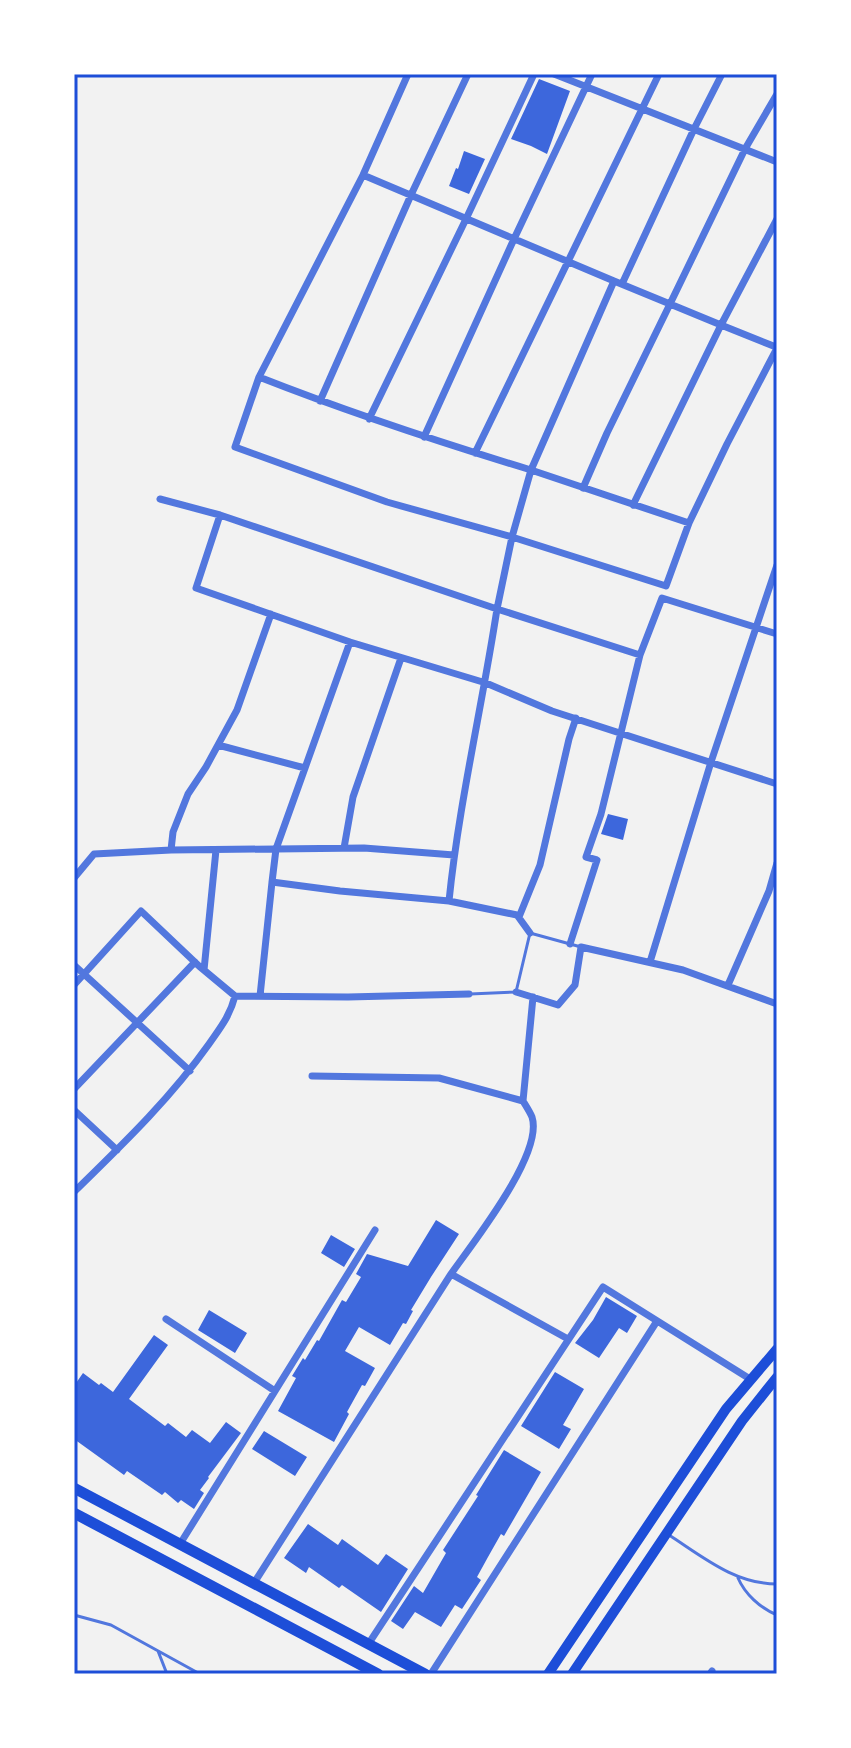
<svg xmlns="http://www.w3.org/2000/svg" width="851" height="1748" font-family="Manrope,sans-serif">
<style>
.building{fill:#3d67dc}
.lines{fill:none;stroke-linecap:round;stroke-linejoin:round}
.service{stroke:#5277de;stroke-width:3}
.minor{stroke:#5277de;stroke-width:7}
.primary{stroke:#1d4ed8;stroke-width:10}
.trunk{stroke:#1d4ed8;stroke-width:11}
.neatline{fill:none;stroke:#1d4ed8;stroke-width:3}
</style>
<rect width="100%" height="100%" fill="#f2f2f2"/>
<path class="building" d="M539 79 570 91 547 154 531 146 511 139Z
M464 151 485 159 469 194 449 186 456 168 458 169Z
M608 814 628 819 623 840 601 834Z
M436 1220 459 1234 431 1277 411 1310 413 1311 406 1324 403 1323 390 1345 359 1327 345 1351 375 1368 365 1386 362 1385 347 1412 349 1414 334 1442 278 1411 296 1378 292 1376 303 1358 305 1360 317 1340 319 1341 342 1300 346 1302 361 1277 356 1274 367 1254 408 1266Z
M331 1235 355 1249 344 1267 321 1253Z
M606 1297 637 1316 627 1333 619 1328 599 1358 575 1343 593 1320Z
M209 1310 247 1333 235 1353 198 1330Z
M154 1335 168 1345 129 1399 165 1426 168 1423 186 1437 192 1430 210 1443 226 1422 241 1433 208 1477 209 1478 200 1490 204 1493 194 1509 181 1500 178 1503 165 1492 162 1495 127 1471 124 1475 74 1439V1386L83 1373 99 1385 101 1383 113 1392Z
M555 1372 584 1389 563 1425 571 1429 559 1449 521 1426Z
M264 1431 307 1457 295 1476 252 1449Z
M504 1450 541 1472 504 1536 501 1534 488 1557 477 1577 481 1580 462 1609 455 1605 441 1627 415 1612 403 1629 391 1621 414 1586 423 1593 446 1553 443 1550 478 1496 476 1495Z
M308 1524 338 1545 342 1539 378 1565 386 1554 408 1569 381 1612 342 1585 339 1588 309 1567 306 1573 284 1558Z"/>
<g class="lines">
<path class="service" d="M470 994 516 992 530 933 581 947
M669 1535C703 1557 735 1584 777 1584
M738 1578C745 1594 760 1608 777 1615
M74 1615 111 1625 200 1674
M158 1651 167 1674"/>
<path class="minor" d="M554 74 777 162
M363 175 614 281
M622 284 694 129 722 74
M776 346V347L721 325 777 219
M259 377 363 175 408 74
M320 401 411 195 468 74
M369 419 466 219 534 74
M424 437 514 239 592 74
M475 453 659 74
M583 488 607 433 670 304 614 281 531 470 689 523 727 444 777 348
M160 499 220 515 497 609 512 537 531 470C439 442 348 412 259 377L235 447 387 502 512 537 666 586 689 523
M633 505 721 325 670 304 745 149 777 94
M220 515 196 588 350 642
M218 745 305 768 276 849 272 882 340 891 449 901
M305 768 350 642 486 683 552 711 777 784
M344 848 353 797 401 658
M171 850 364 848 454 855
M74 878 94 854 171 850 173 832 188 794 206 767 237 710 271 614
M519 917 540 865 569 739 576 718
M530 933 517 915 449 901C459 803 482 707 497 609L640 655
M570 944 597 860 586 857 601 814 640 655 662 598 777 634
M650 962 711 762 777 565
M74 965 190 1071
M204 970 216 850
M74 985 141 911 199 966 235 996 348 997 469 994
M728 985 769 891 777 863
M516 992 558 1005 575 985 581 947 683 970 777 1004
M260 996 272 882
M312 1076 439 1078 523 1101 533 997
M74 1089 195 962
M74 1110 117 1150
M74 1192C122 1145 170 1099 209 1044 220 1028 230 1016 235 996
M451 1274C472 1244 544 1154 532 1117 530 1112 526 1106 523 1101
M166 1319 275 1391
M180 1544 375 1230
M254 1583 451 1274 568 1339
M369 1643 603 1287 750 1379
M431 1674 657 1321
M710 1674 712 1671"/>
<path class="primary" d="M548 1674 726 1409 777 1349
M572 1674 742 1421 777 1377"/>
<path class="trunk" d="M74 1488 425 1674
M74 1513 378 1674"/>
</g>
<rect width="851" height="1748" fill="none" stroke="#ffffff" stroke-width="152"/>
<rect x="76" y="76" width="699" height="1596" class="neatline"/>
</svg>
